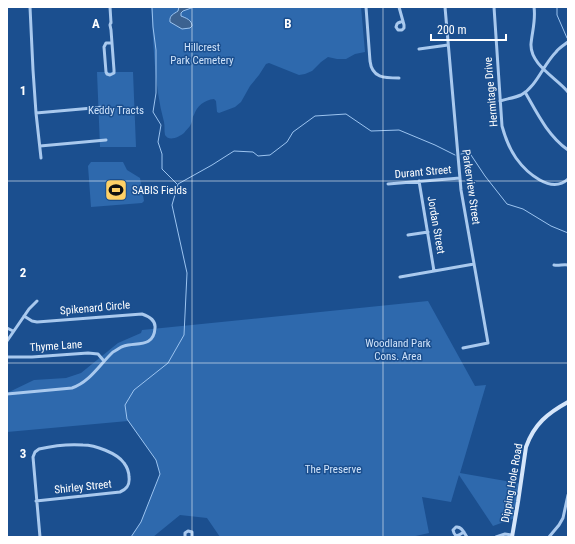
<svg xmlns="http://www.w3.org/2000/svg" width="575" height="544" font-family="'Roboto Condensed',sans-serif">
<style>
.green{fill:#2e69ad}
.water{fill:#3c6290;stroke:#9cc4f0}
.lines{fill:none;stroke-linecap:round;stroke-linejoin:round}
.stream{stroke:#9cc4f0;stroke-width:1}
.minor{stroke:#a9c9ee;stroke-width:3}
.secondary{stroke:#d6e6fa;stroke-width:4}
.grid{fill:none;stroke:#fff;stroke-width:1;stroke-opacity:0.55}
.labels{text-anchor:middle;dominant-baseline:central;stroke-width:3;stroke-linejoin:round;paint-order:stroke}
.park-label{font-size:11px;fill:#cfe3fa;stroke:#1b4f8f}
.street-label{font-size:11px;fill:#fff;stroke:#1b4f8f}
.poi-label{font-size:11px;fill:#fff;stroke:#1b4f8f;text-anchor:start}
.grid-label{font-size:13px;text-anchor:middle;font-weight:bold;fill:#fff;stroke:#1b4f8f;stroke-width:3;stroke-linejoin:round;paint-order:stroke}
</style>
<rect width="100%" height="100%" fill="#1b4f8f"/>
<path class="green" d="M151 7H361L365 52 355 54 346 59H337L328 57 321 62 312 71 305 74 299 75 269 63 266 64 259 75 250 86 241 102 235 107 219 113 217 112 216 101 214 99C204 100 197 106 194 115 192 117 193 121 191 124 190 127 186 130 184 133 179 137 169 142 165 135 164 131 165 126 164 122 154 85 154 45 151 7Z
M97 72H133L136 147H100Z
M91 162H123L127 170 140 178 144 201 142 203 91 207 88 166Z
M428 301 475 386 486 385 460 473 522 484 515 518 493 526 459 475 451 502 422 497 429 533 411 537H220L207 518 180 515 153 537H131L141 522 160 474 156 460 128 421 7 432V393L34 380 66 378 81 373 118 343 141 333 142 330Z"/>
<path class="water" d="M179 7H194L183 11 181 13V16C186 18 192 20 192 26L190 28 182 29 170 22C169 15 174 14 178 11Z"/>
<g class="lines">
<path class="stream" d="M152 7 153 27 156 50V93L153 112 161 125 158 142 162 154V169L177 184
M557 7V15L567 38
M461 154 469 152 485 176 507 204 523 209 551 226 568 233
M131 537 141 522 160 474 156 460 127 419 125 405 134 390 168 363 184 335 187 273 172 205 178 184 212 165 234 151 253 152 258 156 270 155 287 142 293 132 315 116 346 114 371 131 399 130 435 145 455 155"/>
<path class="minor" d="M30 7 33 70 36 113 41 158
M110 7 111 23
M366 7 370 61C372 78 384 78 399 78
M399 7 404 25V28L402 30H398L396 27 397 24 398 23 403 21
M445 7 461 190 488 343 463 348
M494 7 502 126C505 137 509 148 516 158 526 172 551 195 568 179
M534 7C536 20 532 32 531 44 530 65 557 78 568 92
M111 22 110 25 111 30 114 70V73L110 75 107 74 106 72 104 47 106 43H112
M419 49 448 45
M525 92C537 113 548 136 568 150
M500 101C506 99 514 98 521 95 537 86 543 65 556 52 559 48 564 45 568 42
M36 113 104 107
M40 146 106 140
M419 181 434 271
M388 184 460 178
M408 235 428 232
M554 265C559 266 563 264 568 265
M400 277 474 264
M7 328 13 331
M7 341 29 309 37 301
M7 357H32L88 353 98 354 104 361
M7 394 72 388C90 382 100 364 113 352 117 350 120 347 124 346 136 342 154 348 155 328 156 320 148 316 142 314L37 322 32 321 24 316
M36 501 120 492C127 489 130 485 129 477 129 473 127 467 124 463 117 453 95 445 83 445 69 444 52 446 39 449L35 452 33 457 40 537
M464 532 459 535 456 536 454 533 453 530 456 527C462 526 464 533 467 537
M185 537V533L188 531 192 532V537
M496 537 505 534 512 535
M549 537 559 525 563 518 568 495"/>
<path class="secondary" d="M512 537 518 502 526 447C534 424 548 413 568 402"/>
</g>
<path class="grid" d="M192 7V537M383 7V537M7 181H568M7 363H568"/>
<defs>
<g id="stadium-square" transform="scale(1.15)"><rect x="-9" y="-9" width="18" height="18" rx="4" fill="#ffd166" stroke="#1b4f8f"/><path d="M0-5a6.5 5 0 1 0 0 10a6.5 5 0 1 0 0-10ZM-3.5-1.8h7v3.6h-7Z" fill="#111"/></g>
</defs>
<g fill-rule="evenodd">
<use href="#stadium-square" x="116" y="190"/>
</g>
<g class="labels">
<g class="park-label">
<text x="202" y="47">Hillcrest<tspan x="202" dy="13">Park Cemetery</tspan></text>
<text x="116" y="110">Keddy Tracts</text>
<text x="398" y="343">Woodland Park<tspan x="398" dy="13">Cons. Area</tspan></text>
<text x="333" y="469">The Preserve</text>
</g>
<g class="street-label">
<text transform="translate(491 92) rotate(-95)">Hermitage Drive</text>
<text transform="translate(423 172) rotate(-5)">Durant Street</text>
<text transform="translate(471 187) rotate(82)">Parkerview Street</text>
<text transform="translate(436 225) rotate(80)">Jordan Street</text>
<text transform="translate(95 308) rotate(-5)">Spikenard Circle</text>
<text transform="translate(56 346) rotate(-4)">Thyme Lane</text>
<text transform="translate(512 483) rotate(-80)">Dipping Hole Road</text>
<text transform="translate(83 487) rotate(-6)">Shirley Street</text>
</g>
<g class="poi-label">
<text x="132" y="190">SABIS Fields</text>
</g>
</g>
<g class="grid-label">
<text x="96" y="28">A</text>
<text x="288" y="28">B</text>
<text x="23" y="95">1</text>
<text x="23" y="277">2</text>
<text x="23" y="458">3</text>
</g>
<rect width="575" height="544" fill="none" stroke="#ffffff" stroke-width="16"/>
<path d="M431 34v6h75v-6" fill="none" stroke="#ffffff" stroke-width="2"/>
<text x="437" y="34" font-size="12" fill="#ffffff" stroke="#1b4f8f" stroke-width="3" paint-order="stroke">200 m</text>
</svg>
